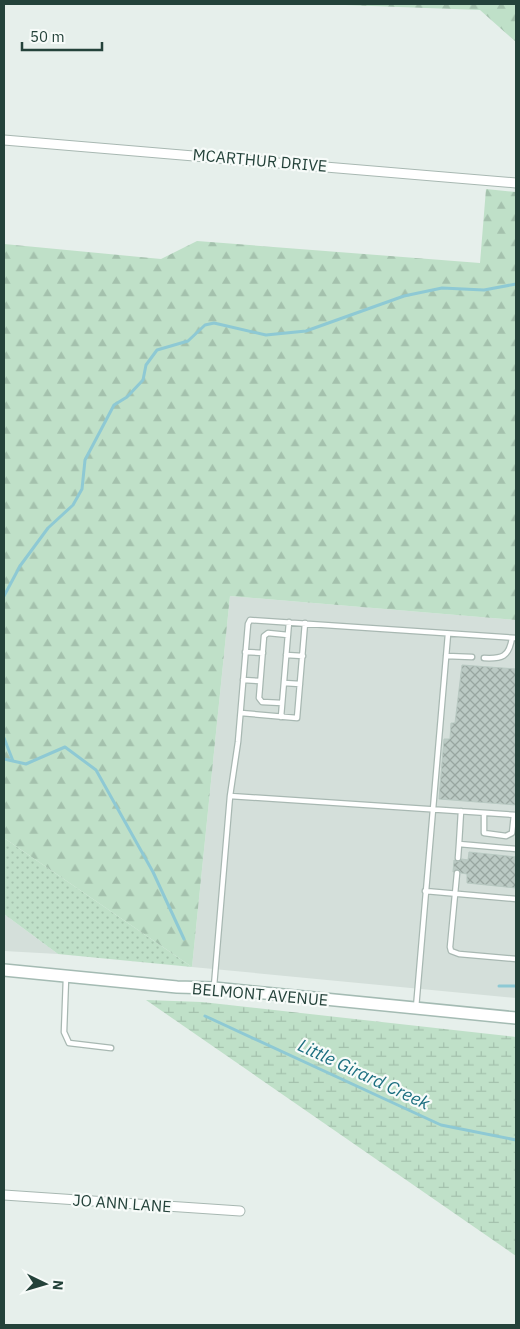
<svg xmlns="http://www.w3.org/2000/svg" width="520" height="1329" font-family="'IBM Plex Sans',sans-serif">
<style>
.built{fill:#d4dfda}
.grass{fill:url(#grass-dots)}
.forest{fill:url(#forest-firs)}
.wetland{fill:url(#wetland-marsh)}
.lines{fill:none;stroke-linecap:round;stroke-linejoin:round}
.stream{stroke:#8ec9d4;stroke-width:3}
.building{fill:url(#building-cross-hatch);stroke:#b8c9c2}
.service-casing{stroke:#a8b8b2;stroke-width:7}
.minor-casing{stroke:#a8b8b2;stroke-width:11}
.secondary-casing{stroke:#a4bbb3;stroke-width:14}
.service{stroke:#fff;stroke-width:4.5}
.minor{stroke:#fff;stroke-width:9}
.secondary{stroke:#fff;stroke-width:11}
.labels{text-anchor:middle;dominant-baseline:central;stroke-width:4.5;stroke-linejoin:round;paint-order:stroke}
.street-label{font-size:16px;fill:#24423a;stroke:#f7fbf9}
.water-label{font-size:18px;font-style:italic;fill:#1c6f80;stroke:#f7fbf9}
</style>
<defs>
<pattern id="grass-dots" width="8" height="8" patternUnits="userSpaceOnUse" patternTransform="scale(1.25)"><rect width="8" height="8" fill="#bfe0c8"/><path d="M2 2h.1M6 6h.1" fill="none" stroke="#a4c1ad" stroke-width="1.8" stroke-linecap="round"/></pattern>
<pattern id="forest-firs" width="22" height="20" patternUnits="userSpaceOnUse" patternTransform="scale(1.25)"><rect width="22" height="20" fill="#bfe0c8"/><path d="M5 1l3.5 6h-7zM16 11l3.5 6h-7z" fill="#a4c1ad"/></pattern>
<pattern id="wetland-marsh" width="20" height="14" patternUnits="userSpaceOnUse" patternTransform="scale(1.25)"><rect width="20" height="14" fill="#bfe0c8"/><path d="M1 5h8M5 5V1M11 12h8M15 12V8" fill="none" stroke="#a4c1ad"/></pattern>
<pattern id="building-cross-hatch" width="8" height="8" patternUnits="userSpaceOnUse" patternTransform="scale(1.25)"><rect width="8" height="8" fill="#bbcac4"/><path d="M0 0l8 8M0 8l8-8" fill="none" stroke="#98a6a0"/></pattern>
</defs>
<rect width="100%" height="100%" fill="#e6efeb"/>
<path class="built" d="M230 596 516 620V998L192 967Z
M4 914 58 954 4 951Z"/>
<path class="grass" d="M4 838 192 967 58 954 4 914Z"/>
<path class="forest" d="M318 4H516V42L480 10Z
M486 189 516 192V620L230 596 192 967 4 838V244L161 259 197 241 480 263Z"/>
<path class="wetland" d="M146 1000 202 1002 516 1037V1256Z"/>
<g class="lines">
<path class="stream" d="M4 596 20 566 48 528 73 505 82 489 85 460 114 405 127 397 143 380 146 365 157 350 188 341 205 325 214 323 266 335 306 331 404 296 442 288 484 290 516 284
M4 738 13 761
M4 759 26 764 65 747 96 770 153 872 184 939
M499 986H516
M205 1016 441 1125 516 1140"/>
</g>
<path class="building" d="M462 665 516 669V805L439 799 444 739H450L451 723H455Z
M469 852 516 857V888L467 883V874L461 873 458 869 453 872 454 860 458 862 462 859 468 860Z"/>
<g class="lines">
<g class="service-casing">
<path id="service" d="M245 652 263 653
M286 655 303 656
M446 656 472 657
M484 658C502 659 509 657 512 638
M243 680 260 681
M284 683 300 684
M282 703 262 702 259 698 264 636 268 633 288 635
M241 713 297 718 305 623
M281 717 289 622
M230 796 516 815
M461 811 459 844 516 849
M484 813V833L506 836 512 833 514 815
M458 858 459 844
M457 873 450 947 451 951 459 954 516 959
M425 891 516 899
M66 978 64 1032 69 1043 111 1048
M214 986 230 796 238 742 248 624 250 620 516 638
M416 1008 448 634"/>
</g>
<g class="minor-casing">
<path id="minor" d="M4 140 516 183
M4 1195 240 1211"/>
</g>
<g class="secondary-casing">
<path id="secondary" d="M4 970 177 987 214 988 516 1018"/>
</g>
<use href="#service" class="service"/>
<use href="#minor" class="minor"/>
<use href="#secondary" class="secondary"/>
</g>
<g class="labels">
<g class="street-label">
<text transform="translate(260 160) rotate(5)">MCARTHUR DRIVE</text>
<text transform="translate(260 994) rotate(5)">BELMONT AVENUE</text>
<text transform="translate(122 1203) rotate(4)">JO ANN LANE</text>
</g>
<g class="water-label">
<text transform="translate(364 1074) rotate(25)">Little Girard Creek</text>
</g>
</g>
<rect width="520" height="1329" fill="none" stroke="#24423a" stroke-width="10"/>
<g transform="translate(45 1284) rotate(95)" stroke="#f7fbf9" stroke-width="4" paint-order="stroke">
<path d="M0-4L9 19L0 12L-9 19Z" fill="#24423a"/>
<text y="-8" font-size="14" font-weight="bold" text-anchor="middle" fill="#24423a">N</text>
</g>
<path d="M22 42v8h80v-8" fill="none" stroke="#24423a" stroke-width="2.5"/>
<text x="30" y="42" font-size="15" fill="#24423a" stroke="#f7fbf9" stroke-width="4" paint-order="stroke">50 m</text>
</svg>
